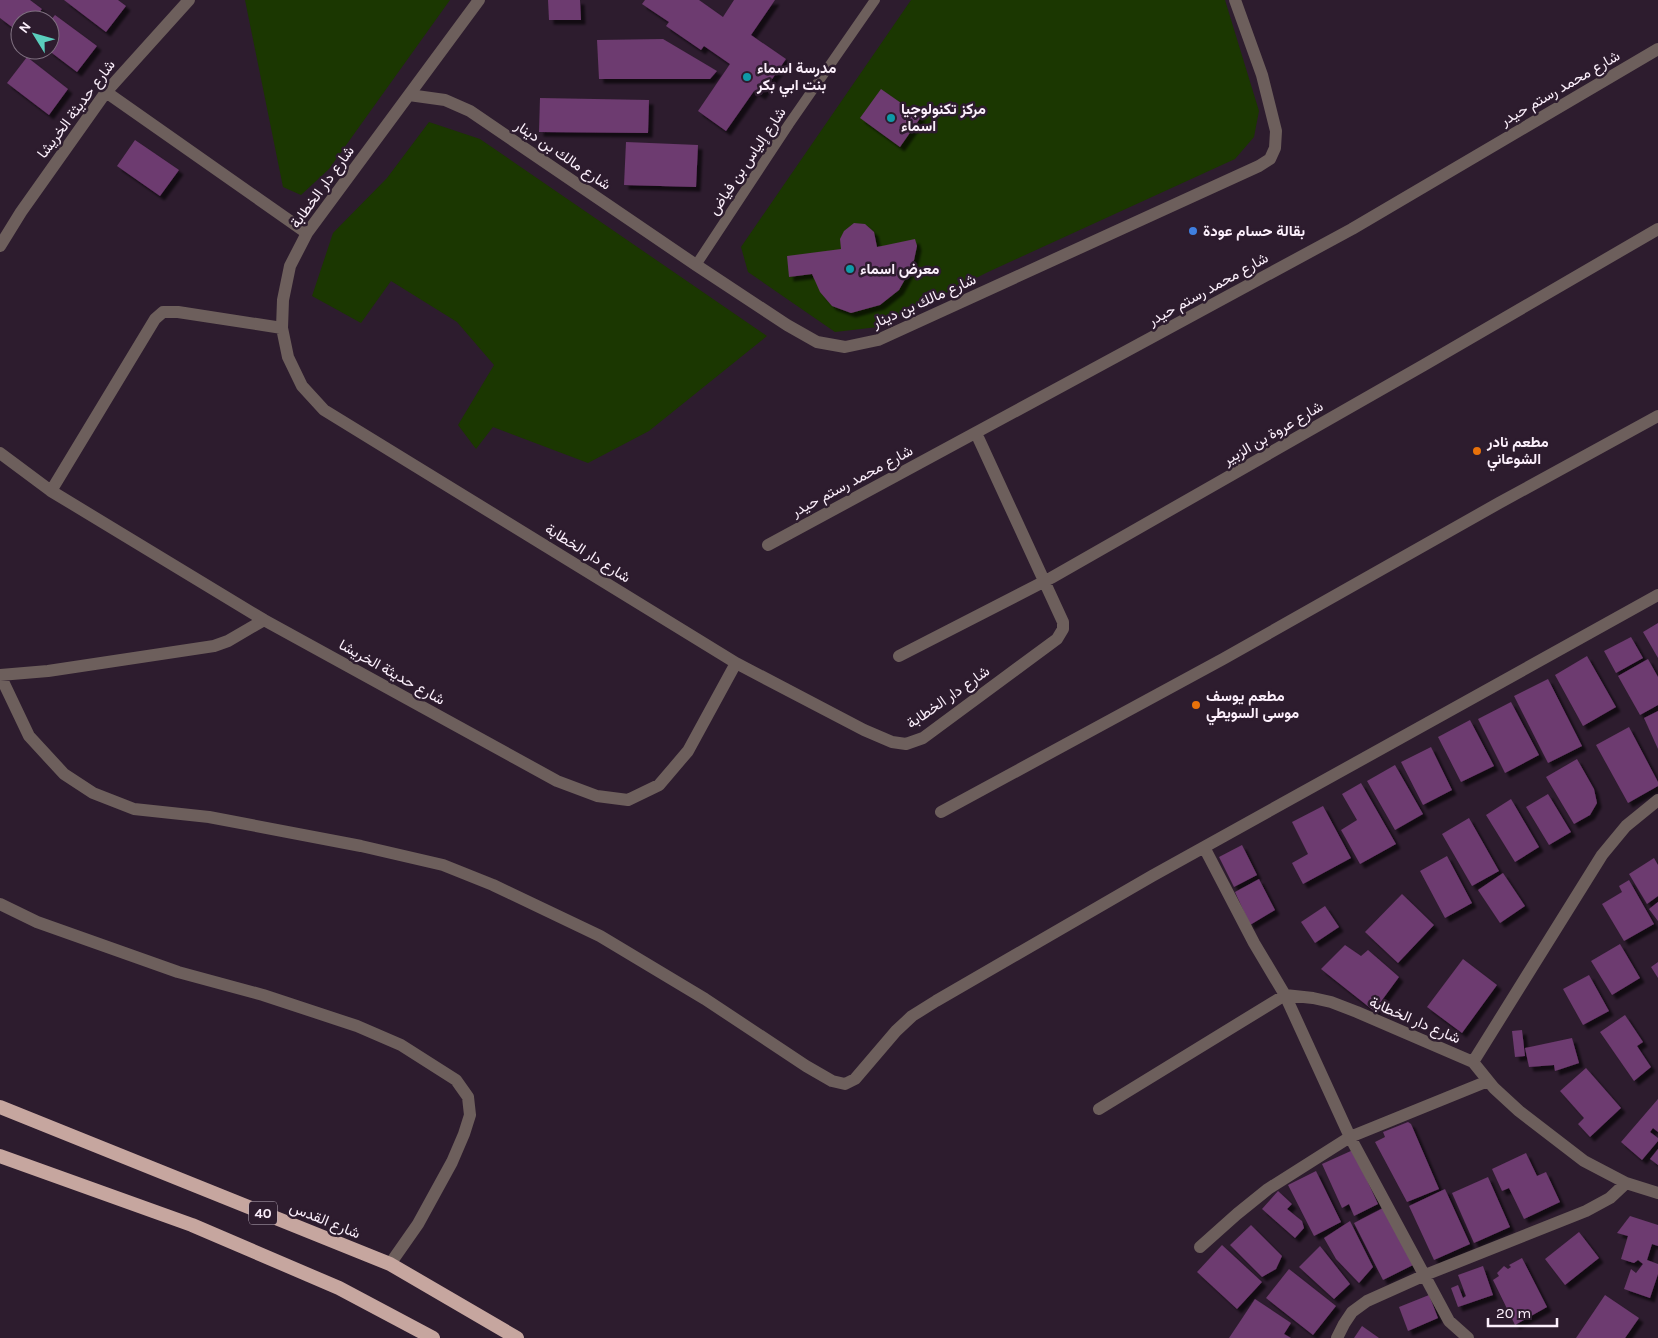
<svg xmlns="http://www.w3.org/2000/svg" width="1658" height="1338" font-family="Karla,Vazirmatn,sans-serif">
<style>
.green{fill:#1b3701}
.building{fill:#6d3a6f;filter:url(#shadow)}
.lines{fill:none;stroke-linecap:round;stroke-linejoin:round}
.service{stroke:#6d5f5c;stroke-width:10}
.minor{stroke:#6d5f5c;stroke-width:12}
.trunk{stroke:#c6a69f;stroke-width:14}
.culture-dot{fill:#0f9aa8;stroke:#2d1c2e;stroke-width:2}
.shop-dot{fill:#3f7fe0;stroke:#2d1c2e;stroke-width:2}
.food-dot{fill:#e8710a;stroke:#2d1c2e;stroke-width:2}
.labels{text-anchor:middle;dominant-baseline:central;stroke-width:5;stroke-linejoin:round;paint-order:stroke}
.shield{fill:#2d1c2e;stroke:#bdb0be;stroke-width:1}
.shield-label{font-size:14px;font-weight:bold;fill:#fbeffb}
.poi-label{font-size:15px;font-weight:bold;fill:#fbeffb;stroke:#2d1c2e;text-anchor:start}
.street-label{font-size:15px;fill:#fbeffb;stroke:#2d1c2e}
</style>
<defs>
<filter id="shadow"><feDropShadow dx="4.5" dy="4.5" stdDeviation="1" flood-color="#0009"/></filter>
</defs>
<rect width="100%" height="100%" fill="#2d1c2e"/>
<path class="green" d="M245 0H450L329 169 301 195 283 187Z
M911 0H1225L1259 111 1254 137 1235 159 988 272 878 327 835 332 748 272 741 247Z
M429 122 480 139 767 336 649 431 588 463 493 427 476 449 458 425 494 365 457 322 391 281 361 323 312 296 333 233 387 178Z"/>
<path class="building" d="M0 0H30L42 9 33 20H20V33L0 18Z
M64 0H118L126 6 106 32Z
M548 0H580L581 20H549Z
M645 0H699L723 17 734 0H775L751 35 786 59 761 95 754 91 726 131 698 111 730 64 704 46 701 50 666 26 669 22 642 4Z
M55 15 97 46 77 72 48 50H50V21Z
M663 39 717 71 710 79H599L597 40Z
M27 57 68 89 49 115 7 83Z
M881 89 921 117 900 147 860 118Z
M540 98 649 100 648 133 539 132Z
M135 140 179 170 160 196 117 166Z
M626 142 698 145 696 187 624 185Z
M854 223 865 224 874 232 877 247 915 239 917 246 913 265 899 290 880 305 851 313 832 306 820 292 812 274 789 277 787 256 841 249 840 239 844 231Z
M1658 623V658L1643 632Z
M1631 637 1643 658 1616 673 1604 651Z
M1587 656 1616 707 1583 726 1555 675Z
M1648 659 1658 677V705L1640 715 1618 676Z
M1548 679 1582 746 1548 763 1514 696Z
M1511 702 1539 755 1505 773 1478 719Z
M1658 711V749L1644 718Z
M1470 720 1494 766 1461 782 1438 737Z
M1629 727 1658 782V786L1628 803 1596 745Z
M1431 747 1452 790 1423 805 1401 762Z
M1577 759 1594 789 1597 803 1590 815 1574 824 1546 777Z
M1395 765 1423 814 1395 830 1367 781Z
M1361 783 1396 844 1360 864 1341 830 1357 820 1342 794Z
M1548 794 1571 832 1549 845 1526 807Z
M1511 799 1539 847 1515 862 1486 815Z
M1323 806 1351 858 1303 884 1292 863 1308 854 1292 822Z
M1469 818 1499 871 1472 886 1442 834Z
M1242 845 1257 875 1234 887 1219 857Z
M1447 856 1472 903 1445 918 1420 871Z
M1654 858 1658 865V896L1647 904 1629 874Z
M1503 873 1525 906 1500 923 1478 890Z
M1259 879 1275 910 1250 925 1235 892Z
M1629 880 1654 924 1624 941 1602 904 1622 892 1619 886Z
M1402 894 1434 925 1398 963 1365 932Z
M1658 902V921L1649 909Z
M1325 906 1339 927 1315 943 1301 922Z
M1620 944 1640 978 1612 995 1591 961Z
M1345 945 1361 956 1368 950 1399 977 1374 1011 1321 969Z
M1463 959 1497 985 1462 1033 1427 1007Z
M1658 962V978L1651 967Z
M1589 975 1609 1011 1583 1025 1563 989Z
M1625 1015 1643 1042 1637 1046 1651 1067 1634 1081 1600 1032Z
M1522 1030 1525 1056 1515 1057 1512 1031Z
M1572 1038 1579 1063 1555 1071 1554 1065 1529 1067 1525 1048Z
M1586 1068 1621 1108 1590 1137 1578 1124 1584 1118 1560 1091Z
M1658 1099V1132L1653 1128 1650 1132 1658 1138V1141L1642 1160 1621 1142Z
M1408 1122 1411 1124 1439 1189 1407 1202 1375 1142 1385 1137 1383 1132Z
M1658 1149V1165L1650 1159Z
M1353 1150 1378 1204 1354 1216 1349 1204 1342 1208 1322 1164Z
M1526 1153 1537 1176 1546 1172 1560 1202 1524 1219 1509 1188 1502 1191 1492 1169Z
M1316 1171 1341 1222 1314 1236 1288 1185Z
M1488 1177 1510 1227 1474 1243 1452 1193Z
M1445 1189 1470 1244 1434 1260 1409 1206Z
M1278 1191 1292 1204 1287 1209 1302 1221 1304 1228 1295 1238 1262 1209Z
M1385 1207 1413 1265 1383 1280 1354 1223Z
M1630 1216 1658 1225V1246L1652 1244 1647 1260 1658 1264V1274L1650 1298 1624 1289 1631 1269 1636 1273 1643 1264 1638 1260 1634 1263 1621 1259 1628 1236 1617 1233Z
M1350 1221 1373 1267 1359 1283 1336 1259 1324 1238Z
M1251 1225 1282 1256 1276 1269 1262 1277 1230 1245Z
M1579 1232 1599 1258 1565 1285 1545 1259Z
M1222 1245 1262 1282 1237 1309 1197 1272Z
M1320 1246 1350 1284 1334 1299 1299 1267Z
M1522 1258 1547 1307 1515 1325 1493 1280 1499 1276 1497 1273 1504 1266 1508 1269 1511 1267 1509 1265Z
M1483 1266 1493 1295 1458 1307 1451 1288 1458 1285 1463 1298 1466 1296 1458 1275Z
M1289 1269 1336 1306 1313 1335 1266 1298Z
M1429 1295 1438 1318 1408 1331 1399 1307Z
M1605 1295 1639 1318 1625 1338H1576Z
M1255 1299 1291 1323 1284 1334 1291 1338H1229Z
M1362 1326 1379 1338H1354Z"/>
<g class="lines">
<path class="service" d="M696 265 789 124 875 0"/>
<path class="minor" d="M479 0 307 233 290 266 283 300 282 328 288 357 302 386 324 410 736 663 864 730 892 742 906 744 923 738 1057 639 1063 629V622L976 433
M106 92 307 233
M409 95 445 100 470 111 696 265 787 325 817 342 845 347 878 340 1259 166 1270 159 1275 148 1276 131 1262 75 1235 0
M0 246 21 212 106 92 189 0
M0 453 51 491 264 620 557 781 597 796 628 800 659 785 688 751 736 663
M51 491 155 319 163 312H178L282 328
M768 545 1352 229 1658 49
M899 656 1051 578 1424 365 1658 229
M0 675 29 736 64 774 93 793 134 809 209 817 361 846 443 865 493 885 600 936 705 999 806 1066 832 1081 845 1084 855 1079 896 1031 912 1016 936 1001 1152 876 1658 595
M0 675 48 671 214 646 228 641 264 620
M941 812 1223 659 1499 503 1658 416
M1204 847 1254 943 1285 995 1313 998 1331 1002 1357 1012 1473 1062 1494 1088 1519 1111 1584 1161 1626 1183 1658 1193
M0 904 37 922 178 972 263 995 357 1026 401 1045 456 1080 468 1097 470 1115 464 1134 452 1162 418 1224 390 1264
M1473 1062 1602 855 1626 826 1658 800
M1099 1109 1285 995 1350 1137 1449 1321 1468 1338
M1200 1247 1237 1214 1268 1189 1350 1137 1488 1081
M1337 1338 1344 1324 1352 1312 1367 1301 1425 1275 1586 1211 1610 1198 1626 1183"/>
<path class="trunk" d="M0 1107 390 1264 517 1338
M0 1156 192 1225 339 1288 433 1338"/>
</g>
<g class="culture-dot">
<circle cx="747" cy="77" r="5"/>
<circle cx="891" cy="118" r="5"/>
<circle cx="850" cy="269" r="5"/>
</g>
<circle class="shop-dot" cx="1193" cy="231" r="5"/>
<g class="food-dot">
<circle cx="1477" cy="451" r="5"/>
<circle cx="1196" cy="705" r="5"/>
</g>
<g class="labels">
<rect class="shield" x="249" y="1201.5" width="28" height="23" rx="4"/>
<g class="shield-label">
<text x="263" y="1213">40</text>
</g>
<g class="poi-label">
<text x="757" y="68">مدرسة اسماء<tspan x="757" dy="17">بنت ابي بكر</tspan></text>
<text x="901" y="109">مركز تكنولوجيا<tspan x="901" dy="17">اسماء</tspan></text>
<text x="1203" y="231">بقالة حسام عودة</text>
<text x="860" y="269">معرض اسماء</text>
<text x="1487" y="442">مطعم نادر<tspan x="1487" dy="17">الشوعاني</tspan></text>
<text x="1206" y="696">مطعم يوسف<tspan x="1206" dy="17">موسى السويطي</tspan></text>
</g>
<g class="street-label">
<text transform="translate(1560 88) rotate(-30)">شارع محمد رستم حيدر</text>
<text transform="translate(76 109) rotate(-53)">شارع حديثة الخريشا</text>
<text transform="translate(563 155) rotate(34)">شارع مالك بن دينار</text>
<text transform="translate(747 161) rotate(-56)">شارع إلياس بن فياض</text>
<text transform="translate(322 187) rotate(-54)">شارع دار الخطابة</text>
<text transform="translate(1208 289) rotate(-29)">شارع محمد رستم حيدر</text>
<text transform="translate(924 301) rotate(-24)">شارع مالك بن دينار</text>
<text transform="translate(1273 433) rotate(-30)">شارع عروة بن الزبير</text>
<text transform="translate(852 481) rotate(-28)">شارع محمد رستم حيدر</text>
<text transform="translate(588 553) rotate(32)">شارع دار الخطابة</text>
<text transform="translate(392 672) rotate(29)">شارع حديثة الخريشا</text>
<text transform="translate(948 697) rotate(-35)">شارع دار الخطابة</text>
<text transform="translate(1415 1020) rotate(23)">شارع دار الخطابة</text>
<text transform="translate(325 1220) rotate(22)">شارع القدس</text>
</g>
</g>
<g transform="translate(35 35) rotate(307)"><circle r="24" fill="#2d1c2e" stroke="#7f7080"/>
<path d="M0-4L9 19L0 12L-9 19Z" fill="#5acebd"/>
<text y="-8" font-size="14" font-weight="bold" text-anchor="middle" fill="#fbeffb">N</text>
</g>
<path d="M1488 1318v8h69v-8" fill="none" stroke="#fbeffb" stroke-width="2.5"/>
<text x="1496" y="1318" font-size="15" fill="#fbeffb" stroke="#2d1c2e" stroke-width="4" paint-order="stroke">20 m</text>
</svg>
